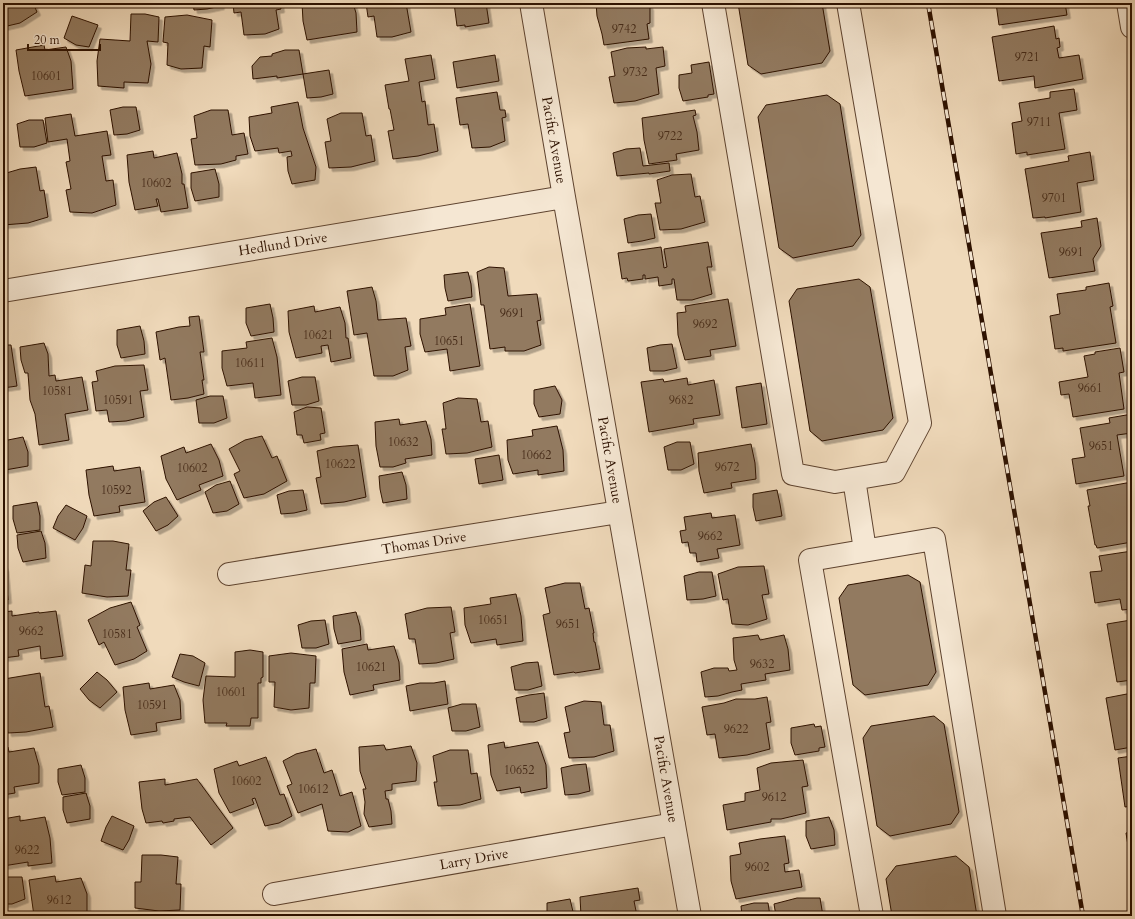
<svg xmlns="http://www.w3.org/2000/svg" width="1135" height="919" font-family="Cardo,serif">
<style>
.building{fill:#927a61;stroke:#2d1100;filter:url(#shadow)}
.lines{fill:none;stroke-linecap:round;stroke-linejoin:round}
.minor-casing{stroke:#5e432f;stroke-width:24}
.minor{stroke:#f5e7d3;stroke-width:22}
.rail-casing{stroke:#2d1100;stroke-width:4.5}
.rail{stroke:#f5e7d3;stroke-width:3;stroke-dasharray:9;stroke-linecap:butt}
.labels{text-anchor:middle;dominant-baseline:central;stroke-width:3.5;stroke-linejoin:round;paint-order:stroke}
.number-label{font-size:12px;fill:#462b18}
.street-label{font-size:14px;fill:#2d1100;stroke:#f5e7d3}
</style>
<defs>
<filter id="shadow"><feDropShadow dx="3.5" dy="3.5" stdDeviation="0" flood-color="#0004"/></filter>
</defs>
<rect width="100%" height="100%" fill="#f0dabb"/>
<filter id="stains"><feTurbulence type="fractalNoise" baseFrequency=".005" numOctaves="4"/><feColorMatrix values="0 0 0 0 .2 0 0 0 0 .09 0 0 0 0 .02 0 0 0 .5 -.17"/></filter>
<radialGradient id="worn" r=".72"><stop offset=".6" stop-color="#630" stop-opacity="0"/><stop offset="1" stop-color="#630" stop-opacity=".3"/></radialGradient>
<path class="building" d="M3 3H33L37 12 20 23 3 27Z
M193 3H220L221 6 207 9 194 10Z
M233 3H280L281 9 276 10 279 29 265 34 244 35 241 12 234 13Z
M302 3H353L356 13 357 32 307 40 303 21Z
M366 3H406L411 32 392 37H377L374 16 368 17Z
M454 3H486L489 23 465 27V25L457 26Z
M596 3H648L650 7V23L647 24 649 39 604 45 602 34 597 16Z
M738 3H822L830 51 822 63 761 74 748 65Z
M996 3H1065L1067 15 999 25Z
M131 14H145L159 17 158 42 147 41 151 64 148 83 124 82V88L98 86 97 61 100 39 130 41Z
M187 15 212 20 210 47 204 46 202 68 181 69 167 65 168 43 163 42 165 17Z
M72 16 98 25 89 47 76 45 64 38Z
M1054 26 1056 39 1059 38 1060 47 1057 48 1059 58 1079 55 1083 79 1035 88 1034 76 999 81 992 37Z
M44 45 45 50 66 47 71 61 73 89 25 96 19 71 16 50Z
M646 47V49L663 47 665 66 656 68 659 94 635 101 614 103 609 77 615 76 611 52 627 48Z
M285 50H299L303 74 277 78V76L253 79 252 66 260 57 272 56V54Z
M431 55 435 79 419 82 422 102 425 101 428 125 434 124 438 151 418 156 393 159 388 131 394 130 390 109H389L385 85 409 81 405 59Z
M495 55 499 81 457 88 453 62Z
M709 62 714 94 708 95V97L683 101 679 88V75L692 73 691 65Z
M329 70 333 94 321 97 307 98 303 74Z
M1074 89 1077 110 1059 113 1065 149 1027 155V152L1016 154 1012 123 1022 121 1019 103 1050 98V92Z
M497 92 500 110H505L506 117 502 118 505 141 490 147 472 148 468 124 460 125 456 98Z
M827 95 840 104 861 235 853 246 793 258 779 248 758 117 766 105Z
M298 102 303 128 316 167 315 180 292 184 288 171 287 157 292 156 291 151 279 153 278 148 255 151 250 136 249 117 272 113 271 107Z
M123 107H136L140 130 127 134 114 135 110 110Z
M211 110H228L232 135 244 133 248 154 236 156V160L221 164 195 165 191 139 197 138 194 116Z
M695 110 696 115 693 116 697 132 699 150 676 154 677 160 649 164 644 140 642 118Z
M341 113H362L366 136 371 135 375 161 351 167 329 168 325 142 331 141 327 119Z
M71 114 75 136 107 131 111 155 102 156 106 181 113 180 116 205 92 213 70 212 66 190 71 189 66 162 70 161 67 139 48 142 45 118Z
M29 120H43L47 143 34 147H20L17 124Z
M640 148 643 166 669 163 670 171 649 174V173L617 176 613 153 626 149Z
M153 151 154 158 177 153 182 174V184H184L188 208 161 212 158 199H156L158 206 135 210 129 182 127 155Z
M1090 152 1094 180 1077 183 1081 212 1045 218V217L1033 218 1025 169 1069 161 1068 156Z
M36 167 40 191 44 190 48 217 28 223 3 225V198L5 197 3 187V174L20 169Z
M215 169 219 184V197L195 201 191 188V173Z
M691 174 695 197 700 196 705 222 681 229 660 230 655 203H661L657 180 672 175Z
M651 214 655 238 642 241 628 243 624 219 638 215Z
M1097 218 1101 246 1093 259 1095 271 1049 278 1041 233 1082 227 1081 221Z
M708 242 712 267H707L712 294 692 300H677L674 279H672V284L659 286 658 277 645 279V275H643V279L628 281 627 278 622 279 618 253 661 247 664 268 667 267 664 249Z
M489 267 504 268 508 296 537 294 541 320 537 321 541 345 524 351H505V347L490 349 484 305H481L477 272Z
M468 272 471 284 472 297 448 301 445 288 444 275Z
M859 279 870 287 893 418 883 430 822 441 810 431 789 301 797 289Z
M1109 283 1113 306 1110 307 1116 343 1063 351V348L1055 349 1050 316 1060 314 1057 294 1086 290V287Z
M372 287 376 301 378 320 406 318 411 346 405 347 408 370 393 376H374L367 333 354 335 347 291Z
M728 299 736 346 710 350 711 356 685 360 678 335 677 313 686 312 685 306Z
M270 304 273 318 274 332 251 336 246 323V308Z
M470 304 480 366 450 371 447 349 425 352 420 334V319L446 315 445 308Z
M314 306 315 312 340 307 345 323 346 338H348L351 358 331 362 328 345 321 346 322 353 296 358 289 332 288 311Z
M199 316 204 352H200L204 380H202L204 394 188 398 171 400 165 358 160 360 156 332 179 327 190 326 189 317Z
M140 326 144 341 145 354 121 358 117 345V330Z
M272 338 277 357 281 395 255 398 253 383 227 386 222 368V351L247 348 246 342Z
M44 343 48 354 49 376 55 375 56 381 82 377 88 410 65 414 69 440 39 445 35 414 30 400 28 373H25L21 360 20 347Z
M672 344 677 368 664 371H650L647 348 660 345Z
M3 345H11L17 386 3 388Z
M1120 348 1124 372 1119 373 1124 409 1073 417 1069 394 1061 395 1059 382 1088 377 1084 356 1095 354V352Z
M144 365 148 390 140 391 144 417 126 421 109 422 107 410 96 411 92 382 98 381 96 371 115 366Z
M302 377H315L319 401 306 405H292L288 381Z
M687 378 688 385 714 380 720 415 693 419 694 424 649 432 641 382 663 379 664 382Z
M761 383 767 424 742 428 736 387Z
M555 386 562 400 560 414 539 417 534 404V390Z
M210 396H223L227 418 214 423H199L196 400Z
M458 398 477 399 481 422 488 421 492 447 467 453 446 454 442 429H446L443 403Z
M307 407 321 408 325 433 320 434 321 440 304 443 302 435H297L294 412Z
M1132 414V433L1117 435 1124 476 1076 484 1072 459 1085 457 1080 428 1110 423 1109 418Z
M399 419 400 425 426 421 431 439 432 455 405 459 406 463 393 467H380L376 446 375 422Z
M557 426 563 450 564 471 538 475V470L513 474 508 460 507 440 533 436 532 430Z
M262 436 272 458 277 456 287 481 264 494 244 498 234 474 240 471 229 449 245 440Z
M23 437 28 452V466L5 470 3 465V441Z
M677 442H690L694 464 681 470H668L664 447Z
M211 444 219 460 223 476 199 485 201 490 177 500 166 479 161 456 184 447 186 453Z
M751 444 755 463 756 479 731 483 732 488 704 493 699 471 698 453Z
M358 445 366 497 344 502 321 504 316 478 321 477 317 451 333 447Z
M499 455 503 480 479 484 475 459Z
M113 466 114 471 140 467 145 502 119 506 120 512 94 516 89 495 86 470Z
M402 472 406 485 407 499 383 503 380 489 379 476Z
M230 481 239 504 227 511 213 513 205 492 216 485Z
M1132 482V542L1097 548 1096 545H1095L1088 506H1090L1087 490Z
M303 490 307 510 294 513 281 514 277 495 289 491Z
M777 490 780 504 782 516 756 521 753 507V494Z
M166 497 178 516 168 525 156 531 143 511 154 502Z
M37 502 40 516V530L17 533 13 519V506Z
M66 505 87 516 83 528 75 540 53 528 58 516Z
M711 513 712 518 735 515 740 545 717 549 719 558 697 562 696 553H690L688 542 682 543 680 531 686 530 684 517Z
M41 531 45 543 46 558 23 562 18 548 17 535Z
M93 541H113L129 544 126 570H131L128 596 107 597 82 593 85 565 91 566Z
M1132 551V609L1122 610 1120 599 1095 603 1090 572 1102 571 1099 556Z
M3 563 5 568 8 600 3 601Z
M764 566 769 594 762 595 767 619 748 625 732 624 728 599 723 600 718 574 738 567Z
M699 572H712L716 596 703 599 687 600 684 576Z
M908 575 920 582 936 672 928 685 865 695 853 685 839 598 848 585Z
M565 583H580L585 609 589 608 594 633H593L594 642H595L600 669 575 673 574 672 554 675 543 615 550 613 545 588Z
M516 594 521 616 523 641 497 645 496 639 471 643 465 625 464 608 491 604 490 598Z
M131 602 140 625 137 627 147 651 134 659 115 665 104 642 99 645 88 620 110 608Z
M451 607 455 632 450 633 454 659 436 663 419 664 415 639H409L405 614 427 608Z
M12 611V616L39 612V613L56 611 63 656 41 659 40 646 18 650 19 656 3 658V612Z
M356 612 360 626 361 640 338 644 334 629 333 616Z
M325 620 329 644 316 648H302L298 625 311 621Z
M1131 620 1132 680 1117 682 1107 624Z
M758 635 760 640 784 635 788 649 790 670 765 674 766 680 741 684 742 690 732 692 718 696 705 697 701 672 714 668H728L729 671 737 670 734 660 733 638Z
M367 644 368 650 394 646 399 662 400 680 373 685 374 690 350 695 344 672 342 649Z
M250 650 263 652V677L261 678V683H258V718H251L250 726H226L227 723H205L203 700 206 676 235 677V652Z
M291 653 316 656 315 683H310L309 708 291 710 274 707 275 682H269V656Z
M180 654 193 656 205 663 199 686 184 682 172 677Z
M538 662 542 686 528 690H515L511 667 525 663Z
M97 672 107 680 117 692 100 708 89 700 80 689Z
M3 673 4 679 40 673 45 707 49 706 53 727 26 732 8 733 3 704Z
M445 681 448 704 410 711 406 686 420 683H434Z
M149 683 150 689 174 685 180 700 181 719 156 723 157 731 131 735 125 710 123 687Z
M544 693 547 718 534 722H520L516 698 529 695Z
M1132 693V747L1115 750 1106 698Z
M767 697 771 722 766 723 770 749 747 755 719 758 715 734 707 735 702 707 724 703 736 699H755Z
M584 701 601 702 604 725H610L614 751 594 757 569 758 564 733 570 732 565 707Z
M462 704H476L480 727 466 731H452L448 708Z
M934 716 944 724 959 812 951 824 890 836 877 826 863 738 871 726Z
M814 724 815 727 821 726 825 747 819 748V751L795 755 791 743V728Z
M504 742 505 748 538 742 546 765 547 788 521 793 520 787 497 791 491 775 488 745Z
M384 745 386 750 411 746 417 763 416 781 392 784V790L385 791 386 799H388L391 811 392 824 369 827 364 814 365 802 363 789H366L360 771 359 747Z
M8 747 9 752 34 748 39 766V783L14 787 15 793 3 795V748Z
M316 749 324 773 332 770 340 796 352 792 361 826 348 832 328 831 322 804 298 813 287 786 292 784 283 761 296 754Z
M450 750H468L471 774 477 773 481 799 460 805 438 806 434 782H437L433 756Z
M1132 756V806L1125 807 1118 758Z
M266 757 280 795 284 794 292 816 279 823 265 826 255 798 252 799 254 804 230 813 219 793 214 769 237 761 239 766Z
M803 760 808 786 802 787 806 813 781 819H771V822L727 830 723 805 745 801V793L760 790 757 768 771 763Z
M586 764 590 791 578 794 565 795 561 768 574 765Z
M81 765 85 778V792L62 795 58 782V769Z
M165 779V785L197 779 233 828 223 836 211 845 190 817 174 819V821L163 823 162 821 146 823 142 809 139 782Z
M86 793 90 806V819L67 823 63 810V797Z
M20 816V821L45 817 50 838 52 863 28 866V862L3 866V819Z
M112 816 134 826 129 840 123 850 101 841 106 827Z
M829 817 834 830 835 845 811 849 806 836V821Z
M1132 832V871L1126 833Z
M785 836 789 863 784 864 785 872 799 870 802 887 736 899 731 881 730 856 741 854 739 843 760 839Z
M142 855H161L178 857 176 884H181L180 910 159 911 135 908V882H141Z
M956 856 969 867 977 916H892L886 879 896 866Z
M55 876 56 882 81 878 87 894V913L65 916H34L29 880Z
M8 877H22L25 899 12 904H3V879Z
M638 888 640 900 634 901 637 916H581L580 897Z
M797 898H820L823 916H776L774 904Z
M570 899 574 916H547V903Z
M754 903H768L770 916H742L741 906Z"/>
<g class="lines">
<g class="minor-casing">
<path id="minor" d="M531 3 564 197 690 916
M713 3 793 474 835 482 894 472 920 423 848 3
M1128 3 1132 27
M3 291 564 197
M854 479 865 550
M229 574 619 512
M274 894 674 824
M872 916 810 560 934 539 995 916"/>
</g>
<use href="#minor" class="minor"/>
<g class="rail-casing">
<path id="rail" d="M928 3 1083 916"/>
</g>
<use href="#rail" class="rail"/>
</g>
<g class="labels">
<g class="number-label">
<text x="624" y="29">9742</text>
<text x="1027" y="57">9721</text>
<text x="635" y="72">9732</text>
<text x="46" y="76">10601</text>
<text x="1039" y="122">9711</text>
<text x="670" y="136">9722</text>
<text x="156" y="183">10602</text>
<text x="1054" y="198">9701</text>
<text x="1071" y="252">9691</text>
<text x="512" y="313">9691</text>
<text x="705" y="324">9692</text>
<text x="318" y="335">10621</text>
<text x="449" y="341">10651</text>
<text x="250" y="363">10611</text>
<text x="1090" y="388">9661</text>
<text x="57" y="391">10581</text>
<text x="118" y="400">10591</text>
<text x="681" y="400">9682</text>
<text x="403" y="442">10632</text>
<text x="1101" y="446">9651</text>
<text x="536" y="455">10662</text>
<text x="340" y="464">10622</text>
<text x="727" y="467">9672</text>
<text x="192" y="468">10602</text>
<text x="116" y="490">10592</text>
<text x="710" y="536">9662</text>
<text x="493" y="620">10651</text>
<text x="568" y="624">9651</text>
<text x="31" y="631">9662</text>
<text x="117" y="634">10581</text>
<text x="762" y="664">9632</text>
<text x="371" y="667">10621</text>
<text x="231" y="692">10601</text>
<text x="152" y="705">10591</text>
<text x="736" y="729">9622</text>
<text x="519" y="770">10652</text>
<text x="246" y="781">10602</text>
<text x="313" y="789">10612</text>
<text x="774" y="797">9612</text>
<text x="27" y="850">9622</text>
<text x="757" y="867">9602</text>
<text x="59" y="900">9612</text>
</g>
<g class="street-label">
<text transform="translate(554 140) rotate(80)">Pacific Avenue</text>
<text transform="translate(283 244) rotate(-9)">Hedlund Drive</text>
<text transform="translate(610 460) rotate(80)">Pacific Avenue</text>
<text transform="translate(424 543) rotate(-9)">Thomas Drive</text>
<text transform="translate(666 779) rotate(80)">Pacific Avenue</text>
<text transform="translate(474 859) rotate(-10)">Larry Drive</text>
</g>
</g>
<rect width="1135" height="919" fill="none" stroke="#f0dabb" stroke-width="16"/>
<rect x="4" y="4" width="1127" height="911" fill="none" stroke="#2d1100" stroke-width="2"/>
<rect x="8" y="8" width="1119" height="903" fill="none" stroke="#2d1100"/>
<path d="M28 44v6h72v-6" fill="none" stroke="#2d1100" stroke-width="2"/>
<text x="34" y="44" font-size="12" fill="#2d1100" stroke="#f5e7d3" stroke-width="3" paint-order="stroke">20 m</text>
<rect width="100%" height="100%" filter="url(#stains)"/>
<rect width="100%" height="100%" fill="url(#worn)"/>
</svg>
